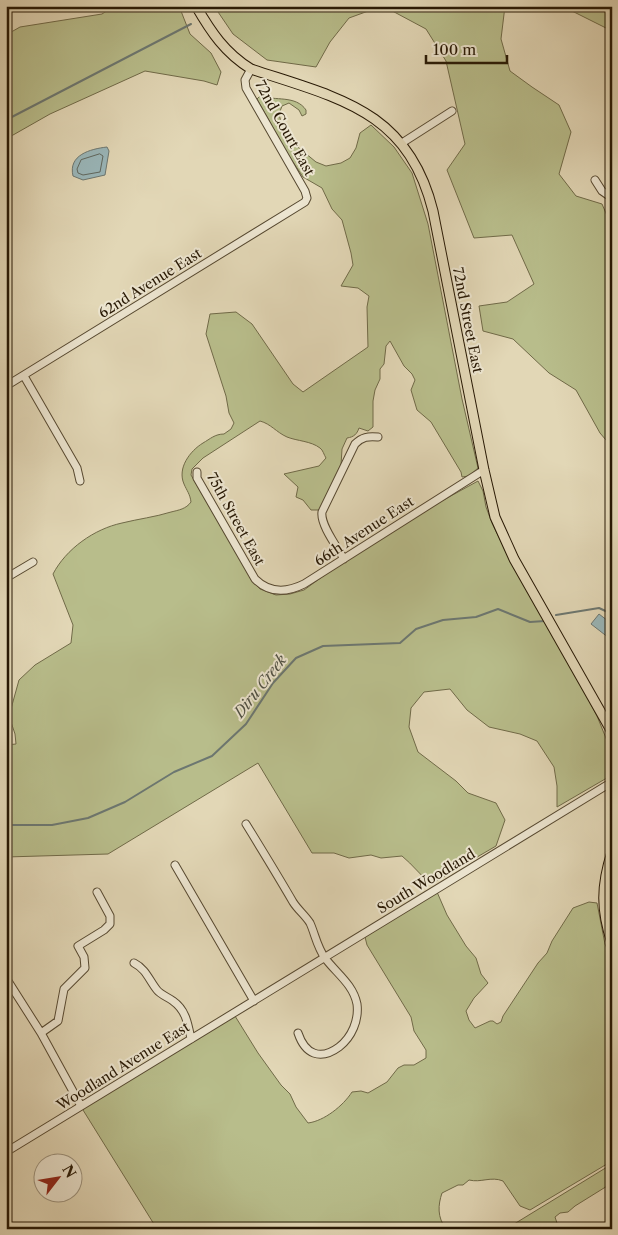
<svg xmlns="http://www.w3.org/2000/svg" width="618" height="1235" font-family="'Libre Caslon Text',serif">
<style>
.green{fill:#b8bd8b;stroke:#706a48}
.water{fill:#9ab7ba;stroke:#6c7771}
.lines{fill:none;stroke-linecap:round;stroke-linejoin:round}
.shore{stroke:#60685f;stroke-width:1}
.stream{stroke:#6c7771;stroke-width:2}
.minor-casing{stroke:#564830;stroke-width:9}
.major-casing{stroke:#271804;stroke-width:11}
.minor{stroke:#ece5d0;stroke-width:7}
.major{stroke:#e2d7b6;stroke-width:9}
.labels{text-anchor:middle;dominant-baseline:central;stroke-width:4;stroke-linejoin:round;paint-order:stroke}
.street-label{font-size:14px;fill:#271804;stroke:#ece5d0}
.water-label{font-size:15px;font-style:italic;fill:#4f5044;stroke:#ece5d0}
</style>
<rect width="100%" height="100%" fill="#e2d7b6"/>
<filter id="stains"><feTurbulence type="fractalNoise" baseFrequency=".004" numOctaves="4"/><feColorMatrix values="0 0 0 0 .2 0 0 0 0 .09 0 0 0 0 .02 0 0 0 .5 -.17"/></filter>
<radialGradient id="worn" r=".72"><stop offset=".6" stop-color="#630" stop-opacity="0"/><stop offset="1" stop-color="#630" stop-opacity=".3"/></radialGradient>
<path class="green" d="M114 6H179L190 34 211 53 221 72 217 85 204 81 145 71 50 114 6 139V35L20 27 102 14Z
M214 6H382L349 18 330 42 316 67 267 60 233 34Z
M383 6H505L501 39 510 71 532 87 559 105 571 132 559 174 576 196 602 204 612 227V447L600 433 576 390 549 373 513 339 483 331 479 306 507 302 534 284 512 235 474 238 447 170 465 144 446 61 426 29Z
M562 6H612V31Z
M260 96C275 101 296 95 306 110V114L302 116 299 110 289 103 282 106 279 114 281 122 293 143 316 162 326 166 341 163 350 158 356 148 360 133 371 125 394 147 412 173 428 224 462 399 478 468 469 476 462 477 461 472 431 422 417 410 411 390 415 380 412 374 404 366 390 341 386 346 384 364 380 369V379L375 390 373 401V427L368 431 359 428C357 434 354 437 347 438L342 449 341 465 320 510H311L303 500 296 497 298 487 284 474 319 466 326 458C324 455 323 450 320 448 311 441 297 441 287 437 276 432 271 424 260 421L203 458 192 469 191 475 253 582 260 589 276 595 290 594 304 590 326 574 438 503 478 481 483 491 486 507 492 523 509 558 574 670 597 716 612 753V775L557 807V786L554 767 537 741 520 734 489 727 467 710 450 689 424 692 411 708 409 727 418 752 456 781 468 793 496 803 505 820 496 846 431 884C420 875 413 865 402 856L381 858 371 855 349 858 334 853H312L258 763 108 854 6 857V745L16 744 15 734 9 716 19 680 35 665 71 643 73 625 53 574C66 549 94 529 122 523 138 519 155 517 171 512 179 510 186 509 191 502 190 494 187 491 184 484 177 468 190 451 203 443 210 439 215 434 224 434L231 429 234 423 229 413 226 396 206 334 210 314 236 312 252 324 293 384 303 392 368 347 367 307 369 296 358 288 341 286 353 265 351 253 342 220 332 209 322 188 303 177 287 153 257 99Z
M437 892 447 915 466 946 476 958 481 974 488 983 474 998 466 1011 469 1020 475 1028 490 1021H493L497 1024 501 1022 503 1016 538 963 547 953 552 941 573 908 589 902 597 903 605 944 612 961V1161L530 1210 520 1206 503 1181C491 1176 481 1183 469 1180L463 1185H458L442 1193C438 1205 437 1217 446 1229H157L83 1110 84 1108 235 1016 258 1053 281 1085 290 1094 296 1107 308 1123C324 1121 343 1106 352 1092L361 1091 368 1093 387 1082 398 1068 404 1065H414L426 1058V1050L414 1031 411 1017 367 945 365 937Z
M612 1164V1183L575 1206 568 1212 560 1213 555 1217 559 1229H506Z"/>
<path class="water" d="M107 147 109 151 105 175 83 180 73 176C68 155 90 149 107 147Z
M599 614 612 624V635L609 638 591 624Z"/>
<g class="lines">
<path class="shore" d="M100 154 103 156 100 172 83 175 78 173 77 169 81 160Z"/>
<path class="stream" d="M210 10 215 6
M6 120 191 24
M556 615 599 608 612 614
M6 825H52L88 818 125 802 174 772 212 756 246 724 273 683 296 658 323 646 400 643 416 629 443 620 476 617 498 609 530 622 545 621"/>
<g class="minor-casing">
<path id="minor" d="M402 143 452 111
M595 180 602 191 612 198
M24 376 77 468 80 481
M6 386 305 202 307 198 305 191 246 88 245 80 251 69
M197 472V478L255 579C269 593 286 593 304 584L484 470
M344 559C338 548 320 525 322 512L355 444C362 437 368 436 378 437
M6 578 33 562
M246 824C262 850 278 876 293 902 298 910 305 915 310 923 315 934 317 947 325 958 336 973 353 984 357 1004 359 1020 352 1037 339 1047 320 1061 305 1054 298 1033
M175 865 254 1001
M134 963C146 969 149 980 157 990 161 995 168 997 173 1001 186 1010 188 1024 191 1039
M6 978 41 1033 81 1106
M41 1033 58 1021 64 989 85 968 84 957 78 946 104 930 110 924V916L97 892
M6 1152 612 782"/>
</g>
<g class="major-casing">
<path id="major" d="M196 6C211 32 225 53 251 69 338 98 408 110 433 211L484 470 495 517 514 559 612 732
M612 852C601 886 601 910 612 943"/>
</g>
<use href="#minor" class="minor"/>
<use href="#major" class="major"/>
</g>
<g class="labels">
<g class="street-label">
<text transform="translate(285 128) rotate(61)">72nd Court East</text>
<text transform="translate(150 283) rotate(-32)">62nd Avenue East</text>
<text transform="translate(468 320) rotate(79)">72nd Street East</text>
<text transform="translate(236 519) rotate(61)">75th Street East</text>
<text transform="translate(364 531) rotate(-33)">66th Avenue East</text>
<text transform="translate(426 881) rotate(-31)">South Woodland</text>
<text transform="translate(123 1066) rotate(-32)">Woodland Avenue East</text>
</g>
<g class="water-label">
<text transform="translate(260 686) rotate(-52)">Diru Creek</text>
</g>
</g>
<rect width="618" height="1235" fill="none" stroke="#e2d7b6" stroke-width="25"/>
<rect x="8" y="8" width="603" height="1220" fill="none" stroke="#271804" stroke-width="2.5"/>
<rect x="12" y="12" width="593" height="1210" fill="none" stroke="#271804"/>
<g transform="translate(58 1178) rotate(59)"><circle r="24" fill="#ece5d0" stroke="#9d937e"/>
<path d="M0-4L9 19L0 12L-9 19Z" fill="#8f2418"/>
<text y="-8" font-size="14" font-weight="bold" text-anchor="middle" fill="#271804">N</text>
</g>
<path d="M426 55v8h81v-8" fill="none" stroke="#271804" stroke-width="2.5"/>
<text x="433" y="55" font-size="15" fill="#271804" stroke="#ece5d0" stroke-width="4" paint-order="stroke">100 m</text>
<rect width="100%" height="100%" filter="url(#stains)"/>
<rect width="100%" height="100%" fill="url(#worn)"/>
</svg>
